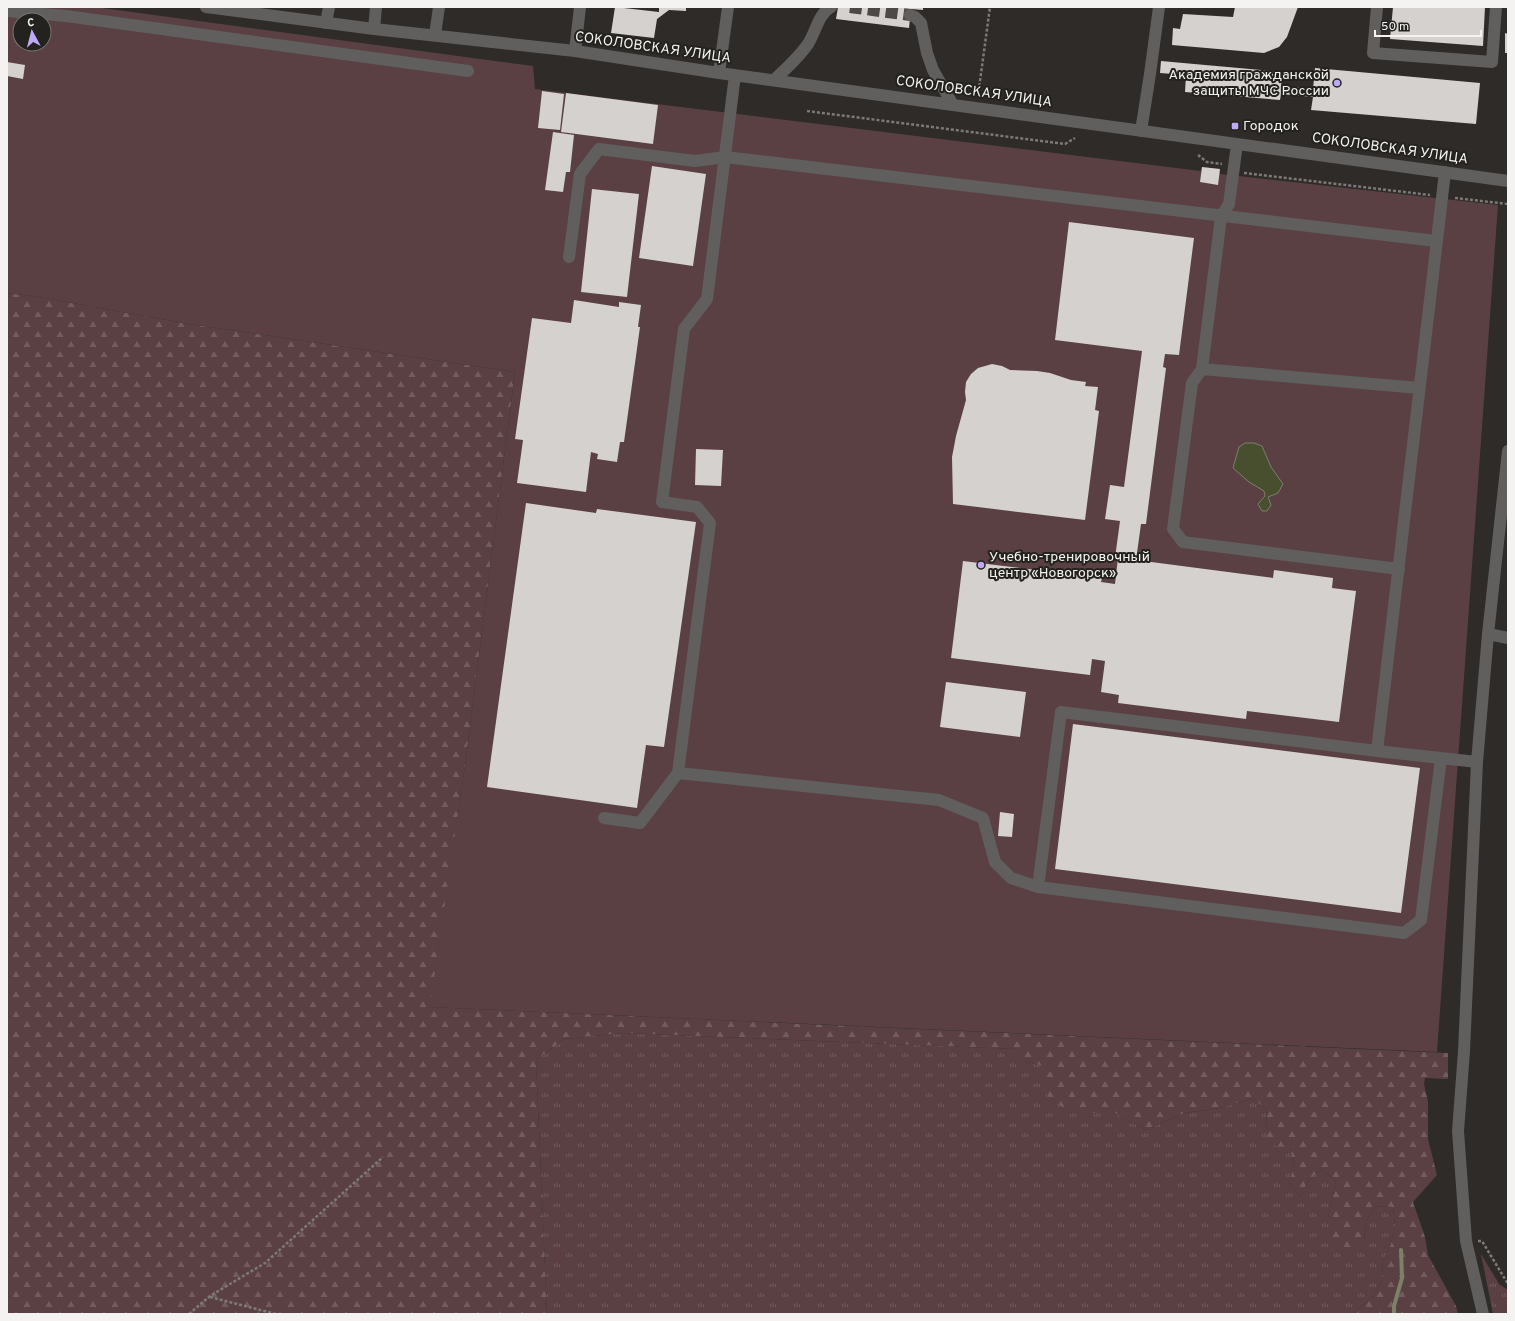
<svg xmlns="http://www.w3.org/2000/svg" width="1515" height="1321" font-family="Overpass,sans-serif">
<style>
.grass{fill:url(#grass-tufts)}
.forest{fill:url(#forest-firs)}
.pitch{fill:#5a4042;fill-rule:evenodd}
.water{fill:#484f2f;stroke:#7c8069}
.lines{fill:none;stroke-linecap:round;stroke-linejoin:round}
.stream{stroke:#7c8069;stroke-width:4}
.building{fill:#d5d1cf}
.minor-tunnel{stroke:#4c4947;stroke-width:12;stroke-dasharray:12 6;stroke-linecap:butt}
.path{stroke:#7c7977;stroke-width:2.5;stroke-dasharray:3 2;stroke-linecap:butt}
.minor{stroke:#605f5e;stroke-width:12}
.poi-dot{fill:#bda9f5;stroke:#24221f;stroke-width:1.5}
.labels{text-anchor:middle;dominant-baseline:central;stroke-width:4;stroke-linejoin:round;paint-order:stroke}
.street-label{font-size:14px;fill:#f4f3f1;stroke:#24221f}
.poi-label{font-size:14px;fill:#f4f3f1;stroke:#24221f;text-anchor:start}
</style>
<defs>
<pattern id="grass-tufts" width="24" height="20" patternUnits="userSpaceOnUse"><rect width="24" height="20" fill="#5a4042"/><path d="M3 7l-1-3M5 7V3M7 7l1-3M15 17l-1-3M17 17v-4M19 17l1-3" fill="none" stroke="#725c5e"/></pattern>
<pattern id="forest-firs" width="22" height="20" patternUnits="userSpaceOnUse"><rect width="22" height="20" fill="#5a4042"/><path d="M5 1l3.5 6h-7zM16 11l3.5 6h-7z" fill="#725c5e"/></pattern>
</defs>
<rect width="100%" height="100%" fill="#2e2b29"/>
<path class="grass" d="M623 1033 1016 1049 1024 1061 1042 1066 1076 1113H1115L1146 1130 1184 1113 1215 1109 1252 1099 1267 1109 1266 1127 1290 1148 1294 1165 1289 1183 1300 1197 1308 1181 1322 1169 1336 1181 1328 1217 1364 1241 1366 1222 1376 1206 1393 1207 1395 1226 1391 1244 1383 1261 1382 1280 1374 1296 1352 1314H547L536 1060 564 1039Z
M1481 1254 1499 1284 1508 1290V1314H1493Z"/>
<path class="forest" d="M7 293 39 297 189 324 515 372 466 758 431 1007 1448 1053V1079L1425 1078 1424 1084 1428 1101V1139L1437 1175 1413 1202 1425 1237 1428 1255 1456 1306 1458 1314H1352L1374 1296 1382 1280 1383 1261 1391 1244 1395 1226 1393 1207 1376 1206 1366 1222 1364 1241 1355 1256 1339 1250 1331 1234 1328 1217 1336 1181 1322 1169 1308 1181 1300 1197 1289 1183 1294 1165 1290 1148 1270 1145 1266 1127 1267 1109 1252 1099 1215 1109 1184 1113 1146 1130 1115 1113H1076L1049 1100 1042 1066 1024 1061 1015 1049 623 1033 564 1039 536 1060 547 1314H7Z"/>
<path class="pitch" d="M7 7H95L533 66 535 89 1201 171 1202 167 1220 169V174L1498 205 1437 1052 430 1007 466 758 515 372 189 324 39 297 7 293ZM20 20H44V44H20Z"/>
<path class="water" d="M1245 443H1254L1262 446 1271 467 1283 484 1278 493 1268 497 1271 505 1267 511H1262L1258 504 1265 496 1264 491 1249 482 1233 468 1239 447Z"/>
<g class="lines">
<path class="stream" d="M1394 1314V1306L1402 1278 1401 1250"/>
</g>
<path class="building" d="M615 7 659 12V7H686V11L669 10 657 19 654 38 611 33Z
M838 7H923V10L911 9 909 28 836 19Z
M1235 7H1298L1287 37 1279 47 1264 53 1172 45 1173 28 1180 29 1183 14 1233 17Z
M1393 7H1485L1483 46 1390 39Z
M1505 33 1508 34V53H1505Z
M1161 61 1283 72 1281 86 1313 89 1315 68 1480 83 1476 124 1311 110 1313 97 1281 94 1280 100 1185 92 1186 75 1160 73Z
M7 62 25 65 23 79 7 76Z
M542 91 564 94 560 130 538 128Z
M566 93 658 105 653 144 561 132Z
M553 132 574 135 570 172H566L563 192 545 190Z
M652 166 706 174 693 266 639 258Z
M1202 167 1220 169 1218 185 1200 182Z
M592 189 639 194 627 297 581 292Z
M1069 222 1194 238 1179 355 1165 354 1163 367 1166 368 1146 524H1141L1136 560 1273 578 1274 570 1333 578 1332 588 1356 591 1339 722 1247 711 1246 719 1118 703 1119 695 1101 692 1105 661 1092 659 1090 675 951 658 963 561 1102 578 1101 582 1115 584 1118 558H1115L1120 521 1105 519 1110 485 1124 487 1142 351 1055 340Z
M574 300 619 307V302L641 305 638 327H640L624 442H620L617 462 597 459 598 454 591 452 586 492 517 483 523 440 515 439 532 318 571 323Z
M992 364 1002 366 1010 370 1037 371 1050 373 1071 380 1086 382 1085 386 1098 387 1095 410 1099 411 1085 520 953 504 952 457 956 436 966 400 965 392 966 382 971 374 978 368Z
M696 449 723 450 721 486 695 485Z
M526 503 596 513 597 509 696 522 664 747 646 745 637 808 487 787Z
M946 682 1026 692 1020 737 940 727Z
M1073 724 1420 768 1401 913 1055 869Z
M1000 812 1014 814 1012 837 998 836Z"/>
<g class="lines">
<path class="minor-tunnel" d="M850 7 910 15"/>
<path class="path" d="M978 96 990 7
M807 111 1065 144 1075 138
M1198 155 1207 162 1222 164
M1244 173 1430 195
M1455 198 1508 204
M1478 1241H1482L1508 1284
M210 1297 276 1314
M189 1314 210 1296 265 1263 383 1157"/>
<path class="minor" d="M206 7 374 29 575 51 719 73 1508 181
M1377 7 1373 53 1492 62 1496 7
M7 11 66 16 468 71
M910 15 915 17 921 23 927 53 933 70 953 105
M326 23 329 7
M374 29 376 7
M435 35 439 7
M575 51 580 7
M719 73 728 7
M774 80C786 69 799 57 808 44 816 32 818 14 831 7
M1141 131 1150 74 1159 7
M1237 144 1229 204 1221 217 1202 369 1192 383 1173 529 1183 542 1399 569
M1445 172 1377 751 1477 762
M569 257 580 174 599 149 695 161 725 157 1436 241
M1202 369 1419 388
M1488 634 1508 638
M1377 751 1061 712 1038 887 1404 933 1421 920 1441 758
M678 773 939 800 983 818 995 862 1011 878 1038 887
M604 818 640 823 678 773 710 523 697 507 662 502 684 329 707 299 735 75
M1483 1314 1466 1241 1458 1131 1464 1051 1477 762 1488 634 1508 451"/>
</g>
<g class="poi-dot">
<circle cx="1337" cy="83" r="4"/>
<rect x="1231" y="122" width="8" height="8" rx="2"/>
<circle cx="981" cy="565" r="4"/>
</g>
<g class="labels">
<g class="street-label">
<text transform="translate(653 48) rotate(8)">СОКОЛОВСКАЯ УЛИЦА</text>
<text transform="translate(974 92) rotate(8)">СОКОЛОВСКАЯ УЛИЦА</text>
<text transform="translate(1390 149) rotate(8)">СОКОЛОВСКАЯ УЛИЦА</text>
</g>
<g class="poi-label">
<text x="1329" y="75" text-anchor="end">Академия гражданской<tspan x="1329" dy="16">защиты МЧС России</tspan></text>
<text x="1243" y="126">Городок</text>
<text x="989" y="557">Учебно-тренировочный<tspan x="989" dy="16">центр «Новогорск»</tspan></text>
</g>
</g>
<rect width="1515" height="1321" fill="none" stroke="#f4f3f1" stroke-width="16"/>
<g transform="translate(32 32) rotate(353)"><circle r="19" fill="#24221f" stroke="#777673"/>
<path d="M0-3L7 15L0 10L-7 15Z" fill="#bda9f5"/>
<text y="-6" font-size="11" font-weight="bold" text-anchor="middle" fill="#f4f3f1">С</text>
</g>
<path d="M1375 30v6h106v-6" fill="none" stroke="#f4f3f1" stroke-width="2"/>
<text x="1381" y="30" font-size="12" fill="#f4f3f1" stroke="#24221f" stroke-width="3" paint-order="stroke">50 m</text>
</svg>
